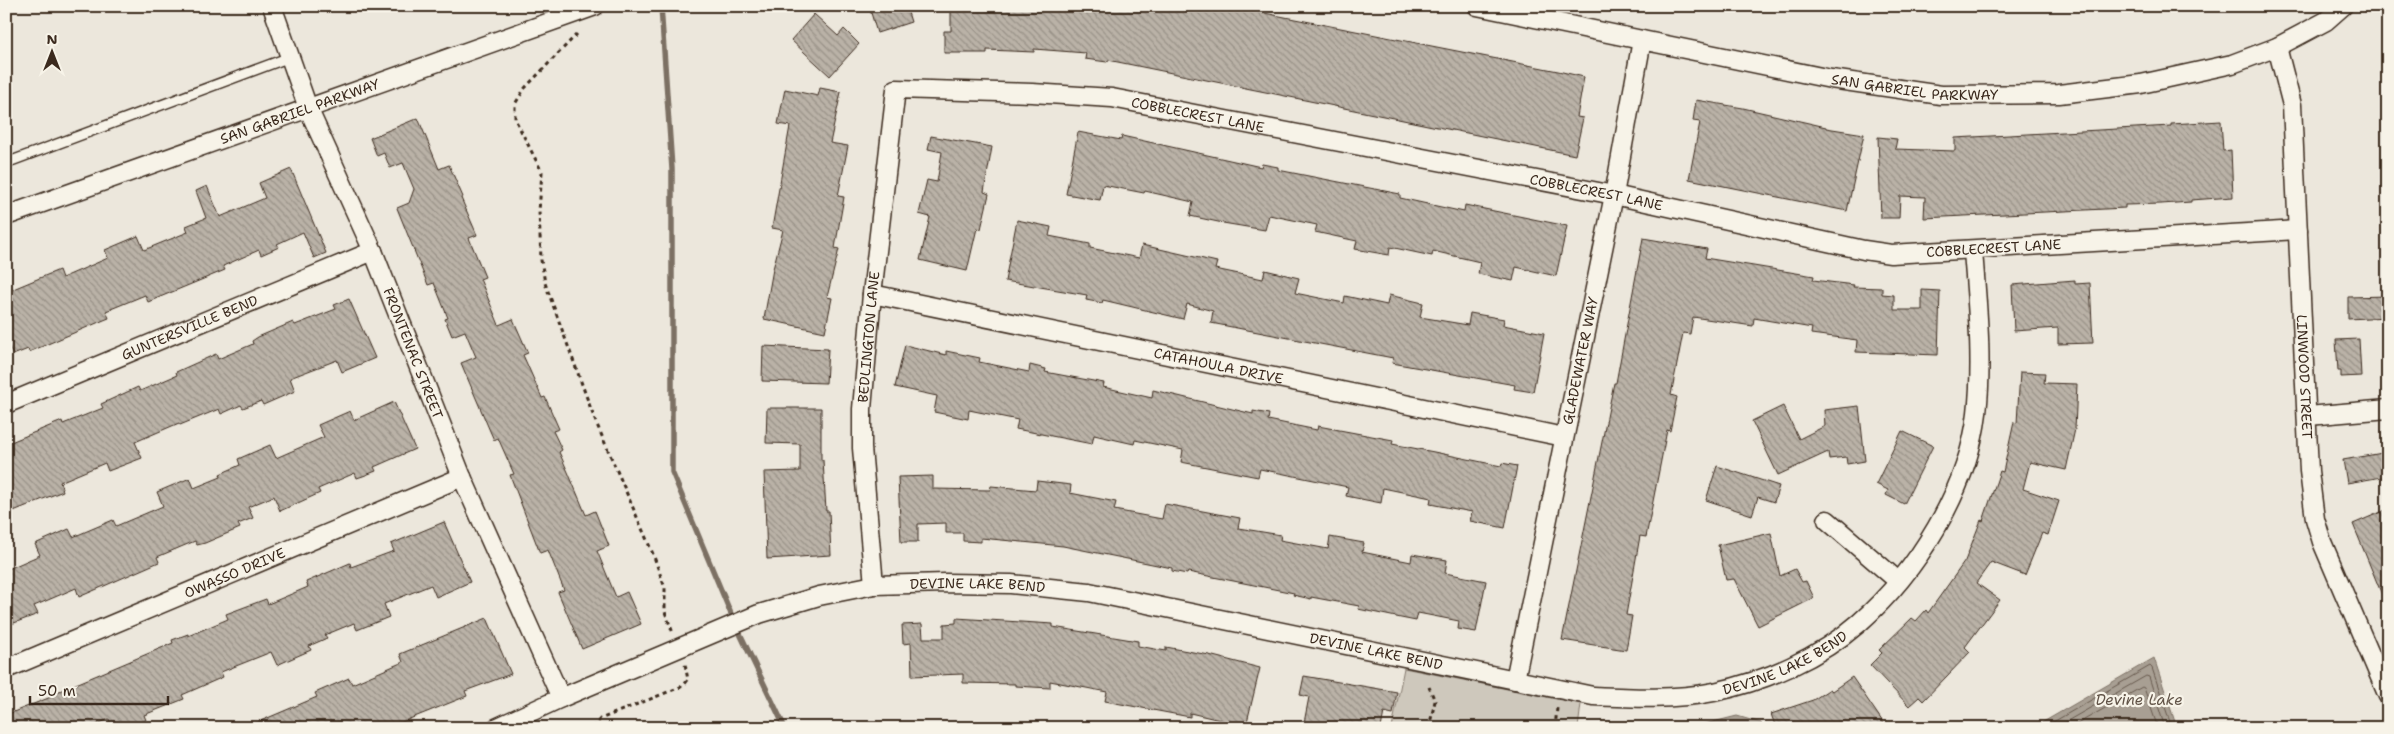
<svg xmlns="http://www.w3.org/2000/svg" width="2394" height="734" font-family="'Shantell Sans',sans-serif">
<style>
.park{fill:#cec8bc;stroke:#84796d}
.water{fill:#a89f93;stroke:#7c7064}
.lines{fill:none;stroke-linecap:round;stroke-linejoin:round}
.shore{stroke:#67594d;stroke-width:1}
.stream{stroke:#7c7064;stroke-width:5.5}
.building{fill:url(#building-back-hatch);stroke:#3b2a1e}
.lane-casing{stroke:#3b2a1e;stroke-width:12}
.street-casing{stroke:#3b2a1e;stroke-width:21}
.path{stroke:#3b2a1e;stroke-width:3;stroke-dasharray:4 4;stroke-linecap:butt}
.lane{stroke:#f7f3e8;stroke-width:9}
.street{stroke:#f7f3e8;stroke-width:18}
.labels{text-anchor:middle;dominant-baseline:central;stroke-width:4.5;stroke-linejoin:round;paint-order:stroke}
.street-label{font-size:14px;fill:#3b2a1e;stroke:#f7f3e8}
.water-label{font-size:15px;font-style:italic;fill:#615347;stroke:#f7f3e8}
</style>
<defs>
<pattern id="building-back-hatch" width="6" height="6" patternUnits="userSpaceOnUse" patternTransform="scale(1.25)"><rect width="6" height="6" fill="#bab2a7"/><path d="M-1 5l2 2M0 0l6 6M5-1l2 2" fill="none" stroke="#989187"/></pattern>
</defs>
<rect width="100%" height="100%" fill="#ece7dc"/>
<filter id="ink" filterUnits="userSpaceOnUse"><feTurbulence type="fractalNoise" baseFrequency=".02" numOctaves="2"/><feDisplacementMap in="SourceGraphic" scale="10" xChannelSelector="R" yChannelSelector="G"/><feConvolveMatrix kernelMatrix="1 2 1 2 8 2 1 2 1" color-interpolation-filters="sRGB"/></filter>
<g filter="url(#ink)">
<path class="park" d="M1404 668 1581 704 1578 728H1392Z"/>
<path class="water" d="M2154 658 2177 728H2033Z
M1737 716 1761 723 1763 728H1678L1697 726Z"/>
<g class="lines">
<path class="shore" d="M2043 728 2150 666 2152 668 2172 728
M2055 728 2146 676 2149 677 2165 728
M2070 728 2142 687 2144 688 2158 728"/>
<path class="stream" d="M661 6 672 169V472L734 621 785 728"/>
</g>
<path class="building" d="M869 6H906L911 22 877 33Z
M951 6H1229L1558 71 1584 77 1577 117 1583 118 1575 155 1108 60 1107 62 1085 59 1086 53 1034 49V52L987 50V53H944V31H951Z
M814 14 838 36 844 29 859 44 830 76 791 40Z
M820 88 841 92 830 143 848 146 838 196 844 197 835 248 839 249 827 297 832 298 825 332 764 319 773 269 783 230 772 228 790 126 778 124 785 89 818 96Z
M1696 100 1743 108 1826 127V128L1864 134 1847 211 1689 179 1700 122 1693 121Z
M418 118 439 169 449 165 463 197 461 198 477 235 469 238 485 277 480 279 499 325 513 319 528 353 523 355 542 398 545 397 559 429 553 431 562 450 559 452 568 472 586 515 595 511 609 546 597 551 616 597 627 592 641 624 582 649 558 592 564 590 548 550 540 553 510 475 514 474 498 438 494 440 490 431 461 363 476 357 465 331 452 336 445 319 448 318 434 283 428 285 397 208 409 203 414 189 403 163 390 168 384 153 377 156 370 138Z
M2221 121 2223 151 2231 150 2233 197 2191 200V202L2161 204 2125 205V208L1924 218 1925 197 1900 196 1899 218H1881L1878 137 1897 139 1895 149 1955 151V138L2171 126V124Z
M1078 132 1121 140 1122 136 1261 167 1262 164 1278 167V170L1400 194V198L1464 212 1465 205 1567 226 1556 276 1516 267 1513 281 1478 274 1480 262 1433 251 1432 256 1390 247 1389 255 1355 249 1357 241 1315 232 1317 225 1269 215 1265 230 1223 223 1190 216 1193 202 1145 191 1144 193 1103 185 1100 200 1066 194Z
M931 136 992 147 984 192 989 194 981 229 977 228 967 271 920 260 930 217 919 214 927 180 937 182 942 152 928 149Z
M291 169 326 253 314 258 303 232 277 244 279 247 261 255 259 250 223 266 225 270 148 302 145 295 106 311 109 318 104 320 29 352 28 349 13 355 6 340V292L59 270 62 278 108 258 105 250 138 236 144 250 188 232 186 226 206 218 196 191 207 186 220 217 265 198 259 183Z
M1017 220 1051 227 1049 236 1090 244V248L1139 258 1142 245 1217 262 1215 269 1263 279 1265 270 1299 278 1295 293 1344 303 1345 296 1387 305 1389 295 1423 303 1420 317 1468 325 1470 313 1504 319 1503 325 1544 333 1533 392 1514 389 1515 385 1392 363 1393 358 1211 323 1213 311 1187 304 1183 319 1103 300 1102 303 1086 300 1087 295 1005 281Z
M1643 238 1707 249 1705 258 1814 276 1813 280 1854 285 1853 287 1882 288V294L1894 295V310H1922V290L1940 291 1938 355 1856 352 1857 340 1811 334 1812 328 1754 318 1753 326 1693 317 1690 334 1683 333 1671 395 1677 397 1670 431 1667 430 1646 537 1640 536 1626 615 1632 616 1626 650 1562 640 1605 427 1614 383H1616Z
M2075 280V284L2090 283 2093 343 2058 344V328L2014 331 2012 285Z
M2388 296V317L2348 319V297Z
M349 299 375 358 342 372 337 360 290 378 295 391 263 405 261 401 243 408 241 405 221 414 219 409 180 425 179 423 135 442 142 458 108 471 105 463 60 482 63 491 6 514V444L62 421 63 424 103 408 101 404 138 387 140 391 177 375 176 372 216 354 218 359 253 344 252 341 258 337 293 322 295 325 336 309 334 305Z
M2359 339 2361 376 2341 377V371H2338L2336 340Z
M905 345 946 355V351L980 358 979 362 1029 372 1030 365 1046 369 1045 372 1104 383 1103 387 1152 398 1153 390 1253 414V411L1269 414 1268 420 1317 430 1318 426 1393 440 1392 444 1434 452 1501 466 1502 463 1517 466 1505 528 1470 521 1472 512 1430 504 1431 498 1383 488 1381 503 1346 496 1348 487 1260 469 1258 477 1181 462 1183 450 1135 440 1134 444 1094 435 1092 444 1016 429 1018 420 969 410 968 419 934 412 937 396 895 387Z
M763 346 828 349 826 383 762 381Z
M2020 372 2045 373 2044 383 2077 384 2075 429 2066 470 2030 462 2023 489 2059 501 2048 535 2042 533 2025 575 1991 562 1976 583 2000 600 1965 647 1970 652 1923 701 1919 697 1909 706 1870 665 1882 653 1879 650 1912 618 1916 621 1926 610 1928 613 1965 561 1981 520 1983 521 2000 471 2003 472 2014 422 2017 423Z
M394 402 415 449 374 467 376 471 363 476 357 478 355 473 318 489 320 493 280 511 274 496 248 507 253 518 238 524 240 528 205 543 197 545 195 541 157 557 159 562 79 597 76 588 34 606 38 614 6 626V570L40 555 35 544 69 529 73 537 113 520 116 526 163 506 157 492 190 478 194 488 221 477 220 474 240 465 238 459 270 445 276 458 324 437 318 425 350 411 354 420Z
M1783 406 1799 439 1825 426 1824 410 1859 406 1865 461 1847 464 1846 457 1829 459 1828 452 1778 475 1752 421Z
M767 408H821V460H823L826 511H829L831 555 767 559 764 472 800 471V444L766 443Z
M1902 431 1933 446 1904 504 1886 495 1888 490 1876 484Z
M2388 452V476L2347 483 2343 460Z
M1717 466 1779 486 1774 502 1758 497 1752 515 1706 500Z
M933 476V489L990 490 991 486 1036 490 1037 481 1071 485 1070 493 1116 502 1114 510 1162 519 1165 504 1240 518 1238 528 1281 535 1280 540 1328 549 1330 537 1364 543 1362 552 1411 562 1412 554 1447 560 1445 573 1486 581 1476 632 1458 629 1459 621 1418 613 1416 621 1401 618 1358 609 1359 606 1311 597V599L1293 595 1294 593 1188 572 1187 574 1172 571V568L1063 546 981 538V542L963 541V533H946V523L918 524V542H901L898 477Z
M2388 509V607H2387L2353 524Z
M444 522 470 582 436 597 431 585 384 604 389 617 357 630 354 623 325 635 327 638 309 646 311 650 277 665 271 652 221 672 223 677 182 695 184 699 144 715 146 720 128 728H112L109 719 88 728H6V715L51 697 50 695 173 643 172 640 188 634V636L228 619 226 614 266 599 268 604 308 587 306 582 350 563 351 567 394 551 391 544Z
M1771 533 1780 576 1795 569 1802 582 1806 581 1814 598 1758 626 1734 579 1726 580 1718 545Z
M487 618 511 674 465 691 467 696 397 724 399 728H244L317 697 315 693 349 678 352 684 403 662 400 654Z
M956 618 1053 624V627L1138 641V646L1166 651V647L1209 655 1260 668 1246 726 1190 713V717L1105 701 1107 692 1050 681V688L1015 686V684L963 683V674L912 676 911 643 903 644 902 625 922 624 923 638H944V624L956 623Z
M1304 676 1397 692 1393 714 1384 712 1381 728H1303L1309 697 1300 695Z
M1852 677 1887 728H1776L1771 714 1813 700 1830 689 1832 691Z"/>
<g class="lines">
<g class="lane-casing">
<path id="lane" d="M6 163 290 57"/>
</g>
<g class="street-casing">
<g id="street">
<path id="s1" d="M272 6 308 108 373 251 462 477 561 698"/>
<path id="s2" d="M1477 6 1831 79 1941 95 2059 94 2141 84 2232 64 2277 47 2326 21 2343 6"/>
<path id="s3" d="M2277 47 2292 105 2309 471 2315 519 2322 542 2388 696"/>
<path id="s4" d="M6 216 595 6"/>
<path id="s5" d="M872 294 1564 437"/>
<path id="s6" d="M6 404 373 251"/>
<path d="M2308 416 2388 409"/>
<path d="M1827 520 1898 581"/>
<path id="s7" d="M874 585 862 448V409L872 294 896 89 1032 93 1112 98 1614 195 1864 250 1891 254 2298 230"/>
<path id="s8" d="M6 669 462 477"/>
<path id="s9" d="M1515 680 1614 195 1642 40"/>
<path id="s10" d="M496 728 561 698 759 614 819 596 874 585 946 583 1011 584 1089 592 1593 696C1634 698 1674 700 1714 692 1766 681 1819 658 1859 623 1917 572 1968 490 1977 413 1983 359 1977 304 1973 251"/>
</g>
</g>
<path class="path" d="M577 34 525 88 515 104V119L542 172 539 211 541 260 545 283 595 420 653 554 665 588V612L673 633
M593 728 600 719 683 686 688 680 685 664
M1429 728 1435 701 1429 687
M1555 728 1557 708"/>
<use href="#lane" class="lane"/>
<use href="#street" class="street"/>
</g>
</g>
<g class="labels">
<g class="street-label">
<text stroke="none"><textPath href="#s2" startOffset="446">SAN GABRIEL PARKWAY</textPath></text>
<text stroke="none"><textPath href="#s4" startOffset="312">SAN GABRIEL PARKWAY</textPath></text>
<text stroke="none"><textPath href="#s7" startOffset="802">COBBLECREST LANE</textPath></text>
<text stroke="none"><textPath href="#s7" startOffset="1208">COBBLECREST LANE</textPath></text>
<text stroke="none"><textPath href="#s7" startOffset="1612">COBBLECREST LANE</textPath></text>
<text stroke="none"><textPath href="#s6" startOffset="199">GUNTERSVILLE BEND</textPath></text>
<text stroke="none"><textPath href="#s7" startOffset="249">BEDLINGTON LANE</textPath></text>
<text stroke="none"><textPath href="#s1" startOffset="375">FRONTENAC STREET</textPath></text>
<text stroke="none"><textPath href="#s9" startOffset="326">GLADEWATER WAY</textPath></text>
<text stroke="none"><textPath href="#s5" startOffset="354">CATAHOULA DRIVE</textPath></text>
<text stroke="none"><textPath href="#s3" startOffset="332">LINWOOD STREET</textPath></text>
<text stroke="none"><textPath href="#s8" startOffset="248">OWASSO DRIVE</textPath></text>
<text stroke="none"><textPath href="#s10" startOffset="509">DEVINE LAKE BEND</textPath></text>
<text stroke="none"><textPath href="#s10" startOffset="914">DEVINE LAKE BEND</textPath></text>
<text stroke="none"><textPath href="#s10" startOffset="1334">DEVINE LAKE BEND</textPath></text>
</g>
<g class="water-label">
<text x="2139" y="700">Devine Lake</text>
</g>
</g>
<rect width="2394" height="734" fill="none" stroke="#f7f3e8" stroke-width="25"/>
<rect x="12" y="12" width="2369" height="709" fill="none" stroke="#3b2a1e" stroke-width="2" filter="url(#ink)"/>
<g transform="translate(52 52)" stroke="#f7f3e8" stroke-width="4" paint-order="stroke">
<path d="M0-4L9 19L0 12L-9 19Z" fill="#3b2a1e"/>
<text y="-8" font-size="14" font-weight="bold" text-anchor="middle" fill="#3b2a1e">N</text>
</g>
<path d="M30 696v8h138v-8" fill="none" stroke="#3b2a1e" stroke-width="2.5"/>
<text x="38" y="696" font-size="15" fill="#3b2a1e" stroke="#f7f3e8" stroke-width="4" paint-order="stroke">50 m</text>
</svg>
